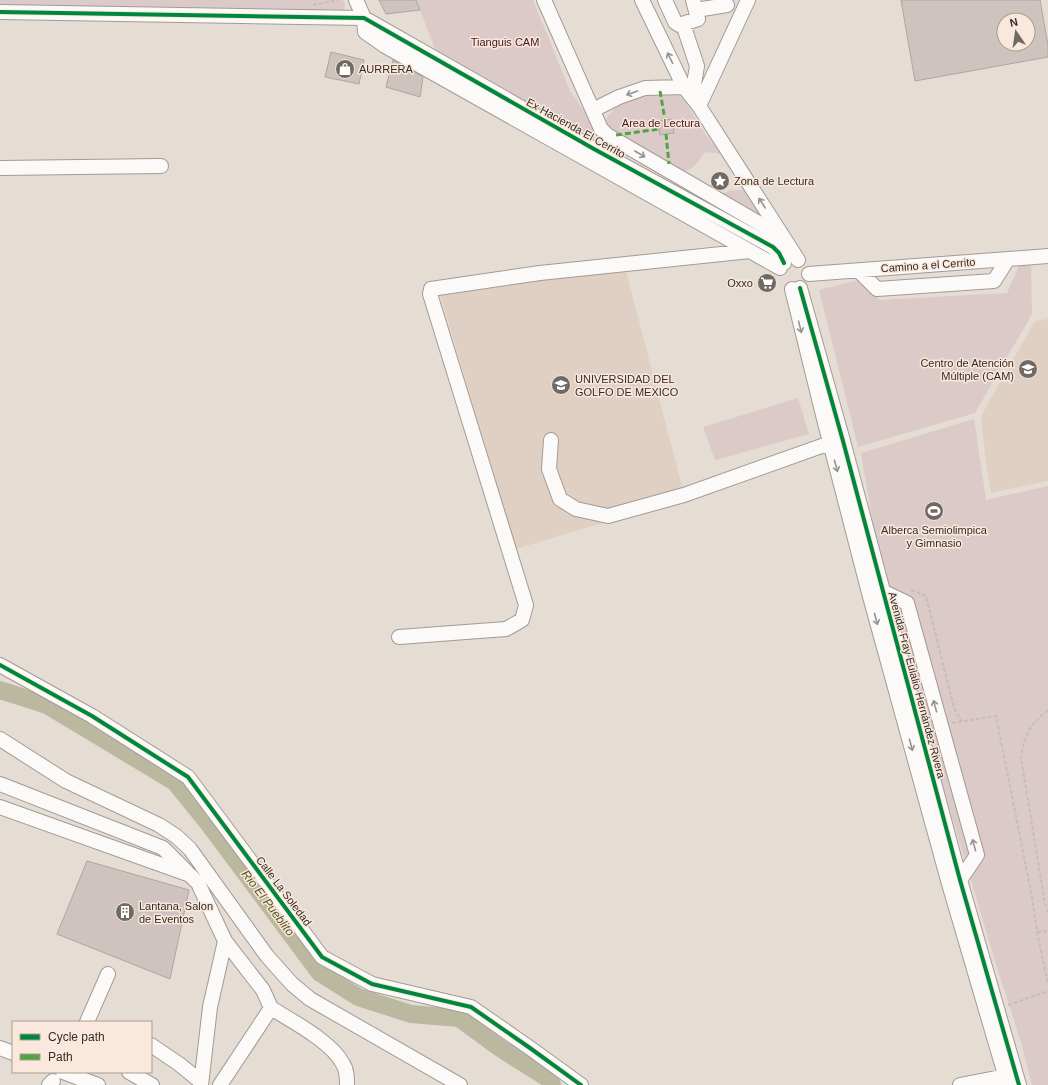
<svg xmlns="http://www.w3.org/2000/svg" width="1048" height="1085" font-family="Arial,sans-serif">
<style>
.built{fill:#e0cfc3}
.green{fill:#dccac8}
.lines{fill:none;stroke-linecap:round;stroke-linejoin:round}
.river{stroke:#bab9a0;stroke-width:18}
.building{fill:#cec3bf;stroke:#ada6a1;fill-rule:evenodd}
.minor-casing{stroke:#a29b95;stroke-width:16}
.path{stroke:#c2bfbd;stroke-width:2;stroke-dasharray:4 2;stroke-linecap:butt}
.minor{stroke:#fbfaf9;stroke-width:14}
.quiet{stroke:#52a442;stroke-width:3;stroke-dasharray:6 3;stroke-linecap:butt}
.cycleway-casing{stroke:#f9e8db;stroke-width:6}
.cycleway{stroke:#00873e;stroke-width:4}
.oneway{stroke:#979490}
.labels{text-anchor:middle;dominant-baseline:central;stroke-width:3;stroke-linejoin:round;paint-order:stroke}
.park-label{font-size:11px;fill:#461523;stroke:#f9e8db}
.poi-label{font-size:11px;fill:#332d28;stroke:#f9e8db;text-anchor:start}
.street-label{font-size:11px;fill:#332d28;stroke:#f9e8db}
.water-label{font-size:12px;font-style:italic;fill:#53551e;stroke:#f9e8db}
</style>
<rect width="100%" height="100%" fill="#e5dcd4"/>
<path class="built" d="M626 271 685 498 516 549 439 291Z
M1048 319V481L991 493 985 456 981 416 1035 321Z"/>
<path class="green" d="M0 0H343L345 5 343 13 0 7Z
M416 0H533L570 91 591 121 595 140 546 111 560 99 544 111 436 51Z
M642 92 676 93 684 100 706 135 723 155 716 153 705 152C697 162 696 167 684 172L606 130 603 122 625 97Z
M747 189 762 216 723 194C731 188 737 192 747 189Z
M1019 266H1031L1032 314 975 413 858 447 819 290 858 280 880 300 1007 293Z
M798 398 809 434 715 460 703 427Z
M974 419 986 500 1048 486V1085H1032L1021 1042 995 961 884 589 861 453Z"/>
<g class="lines">
<path class="river" d="M0 690 47 705 175 782 209 824 320 973 358 997 411 1014 459 1018 500 1048 549 1079 552 1085"/>
</g>
<path class="building" d="M379 0H416L420 10 386 14Z
M901 0H1040L1048 45V57L915 81ZM1004 20H1028V44H1004Z
M331 52 364 60 359 84 325 77Z
M393 60 423 77 420 97 386 87Z
M672 119 674 133 660 135 658 121Z
M87 861 189 890 170 979 57 934Z"/>
<g class="lines">
<g class="minor-casing">
<path id="minor" d="M356 0 364 18 365 32 385 46 780 268
M544 0 601 129 607 135 764 226 785 251
M642 0 684 87 699 106 798 260
M665 0 675 22 679 25 698 19 693 0
M696 10 727 5
M0 12 364 18 594 149 773 247 779 253 784 263
M683 24 697 66 692 96
M699 106 748 0
M593 110 619 97 645 88 684 87
M0 168 161 166
M859 271 877 289 994 281 1008 259
M809 274 1048 256
M800 288 843 441 960 880 1019 1085
M792 289 824 419 869 593 949 884 1008 1085
M551 440 549 469 560 499 576 509 608 516 684 495 830 443
M878 592 882 591 907 603 977 855 960 880 955 882
M399 637 506 629 522 620 526 605 430 294 431 289 540 273 750 251
M0 665 92 716 188 777 322 957 372 984 471 1007 530 1048 581 1085
M0 739 66 781 159 825 176 836 190 849 267 956 292 984 310 999 460 1085
M0 784 163 848 187 872
M0 807 190 875 198 883 225 941 263 990 271 1008
M87 1022 108 974
M151 1045 179 1064 200 1081
M0 1048 13 1053
M63 1072 98 1085
M129 1072 152 1085
M49 1085 53 1081
M201 1085 210 1007 225 941
M220 1085 271 1008C292 1021 332 1042 343 1064 347 1070 347 1078 347 1085
M960 1085 1006 1076"/>
</g>
<path class="path" d="M313 5 339 0
M911 590 926 596 954 708 962 722
M1048 710C1029 726 1024 735 1021 758L1045 904 1048 912
M952 723 996 716 1032 897 1037 932 1048 984
M1037 932 1048 931
M1008 1005 1048 991"/>
<use href="#minor" class="minor"/>
<path class="quiet" d="M660 91 665 120
M673 126 698 123
M666 134 669 164
M616 135 659 129"/>
<g class="cycleway-casing">
<path id="cycleway" d="M0 12 364 18 594 149 773 247 779 253 784 263
M800 288 843 441 960 880 1019 1085
M0 665 92 716 188 777 322 957 372 984 471 1007 530 1048 581 1085"/>
</g>
<use href="#cycleway" class="cycleway"/>
</g>
<defs><path id="oneway-shaft" d="M-6 0H5M1.5-3L5.5 0L1.5 3" fill="none" stroke-width="1.6" stroke-linecap="round" stroke-linejoin="round"/></defs>
<g class="oneway">
<use href="#oneway-shaft" transform="translate(670 58) rotate(-116)"/>
<use href="#oneway-shaft" transform="translate(632 93) rotate(161)"/>
<use href="#oneway-shaft" transform="translate(640 154) rotate(30)"/>
<use href="#oneway-shaft" transform="translate(762 203) rotate(-123)"/>
<use href="#oneway-shaft" transform="translate(800 327) rotate(76)"/>
<use href="#oneway-shaft" transform="translate(836 466) rotate(75)"/>
<use href="#oneway-shaft" transform="translate(876 619) rotate(75)"/>
<use href="#oneway-shaft" transform="translate(935 706) rotate(-105)"/>
<use href="#oneway-shaft" transform="translate(911 745) rotate(75)"/>
<use href="#oneway-shaft" transform="translate(974 845) rotate(-105)"/>
</g>
<defs>
<g id="shop-disc" transform="scale(1)"><circle r="9.5" fill="#716a64" stroke="#f9e8db"/><path d="M-5-2.5h2.3a2.7 3.5 0 0 1 5.4 0H5L5.5 6h-11ZM-1.5-2.5h3a1.5 2.3 0 0 0-3 0Z" fill="#fff"/></g>
<g id="sight-disc" transform="scale(1)"><circle r="9.5" fill="#716a64" stroke="#f9e8db"/><path d="M0-6L1.8-2.2L6-1.7L2.9 1.2L3.7 5.4L0 3.3L-3.7 5.4L-2.9 1.2L-6-1.7L-1.8-2.2Z" fill="#fff"/></g>
<g id="supermarket-disc" transform="scale(1)"><circle r="9.5" fill="#716a64" stroke="#f9e8db"/><path d="M-6-5.5h2.5l.6 2H6L4.5 2H-2.5L-4.4-4H-6ZM-1.5 3.2a1.3 1.3 0 1 0 .1 0ZM3 3.2a1.3 1.3 0 1 0 .1 0Z" fill="#fff"/></g>
<g id="school-disc" transform="scale(1)"><circle r="9.5" fill="#716a64" stroke="#f9e8db"/><path d="M0-5L7-2L0 1L-7-2ZM-4 1L0 2.5L4 1V4Q0 6-4 4Z" fill="#fff"/></g>
<g id="university-disc" transform="scale(1)"><circle r="9.5" fill="#716a64" stroke="#f9e8db"/><path d="M0-5L7-2L0 1L-7-2ZM-4 1L0 2.5L4 1V4Q0 6-4 4Z" fill="#fff"/></g>
<g id="stadium-disc" transform="scale(1)"><circle r="9.5" fill="#716a64" stroke="#f9e8db"/><path d="M0-5a6.5 5 0 1 0 0 10a6.5 5 0 1 0 0-10ZM-3.5-1.8h7v3.6h-7Z" fill="#fff"/></g>
<g id="building-disc" transform="scale(1)"><circle r="9.5" fill="#716a64" stroke="#f9e8db"/><path d="M-4-6H4V6H1V3H-1V6H-4ZM-2.5-4.3h1.7v1.8h-1.7ZM.8-4.3h1.7v1.8H.8ZM-2.5-1h1.7V.8h-1.7ZM.8-1h1.7V.8H.8Z" fill="#fff"/></g>
</defs>
<g fill-rule="evenodd">
<use href="#shop-disc" x="345" y="69"/>
<use href="#sight-disc" x="720" y="181"/>
<use href="#supermarket-disc" x="767" y="283"/>
<use href="#school-disc" x="1028" y="369"/>
<use href="#university-disc" x="561" y="385"/>
<use href="#stadium-disc" x="934" y="511"/>
<use href="#building-disc" x="125" y="912"/>
</g>
<g class="labels">
<g class="park-label">
<text x="505" y="42">Tianguis CAM</text>
<text x="661" y="123">Area de Lectura</text>
</g>
<g class="poi-label">
<text x="359" y="69">AURRERA</text>
<text x="734" y="181">Zona de Lectura</text>
<text x="753" y="283" text-anchor="end">Oxxo</text>
<text x="1014" y="363" text-anchor="end">Centro de Atención<tspan x="1014" dy="13">Múltiple (CAM)</tspan></text>
<text x="575" y="379">UNIVERSIDAD DEL<tspan x="575" dy="13">GOLFO DE MEXICO</tspan></text>
<text x="934" y="530" text-anchor="middle">Alberca Semiolimpica<tspan x="934" dy="13">y Gimnasio</tspan></text>
<text x="139" y="906">Lantana, Salon<tspan x="139" dy="13">de Eventos</tspan></text>
</g>
<g class="street-label">
<text transform="translate(576 128) rotate(29)">Ex Hacienda El Cerrito</text>
<text transform="translate(928 265) rotate(-4)">Camino a el Cerrito</text>
<text transform="translate(917 685) rotate(75)">Avenida Fray Eulalio Hernández Rivera</text>
<text transform="translate(284 891) rotate(53)">Calle La Soledad</text>
</g>
<g class="water-label">
<text transform="translate(268 903) rotate(53)">Rio El Pueblito</text>
</g>
</g>
<rect x="12" y="1021" width="140" height="52" fill="#f9e8db" stroke="#aa9d93"/>
<rect x="20" y="1034" width="20" height="6" fill="#00873e" stroke="#aa9d93"/>
<text x="48" y="1041" font-size="12" fill="#332d28">Cycle path</text>
<rect x="20" y="1054" width="20" height="6" fill="#52a442" stroke="#aa9d93"/>
<text x="48" y="1061" font-size="12" fill="#332d28">Path</text>
<g transform="translate(1016 32) rotate(347)"><circle r="19" fill="#f9e8db" stroke="#aa9d93"/>
<path d="M0-3L7 15L0 10L-7 15Z" fill="#716a64"/>
<text y="-6" font-size="11" font-weight="bold" text-anchor="middle" fill="#332d28">N</text>
</g>
</svg>
